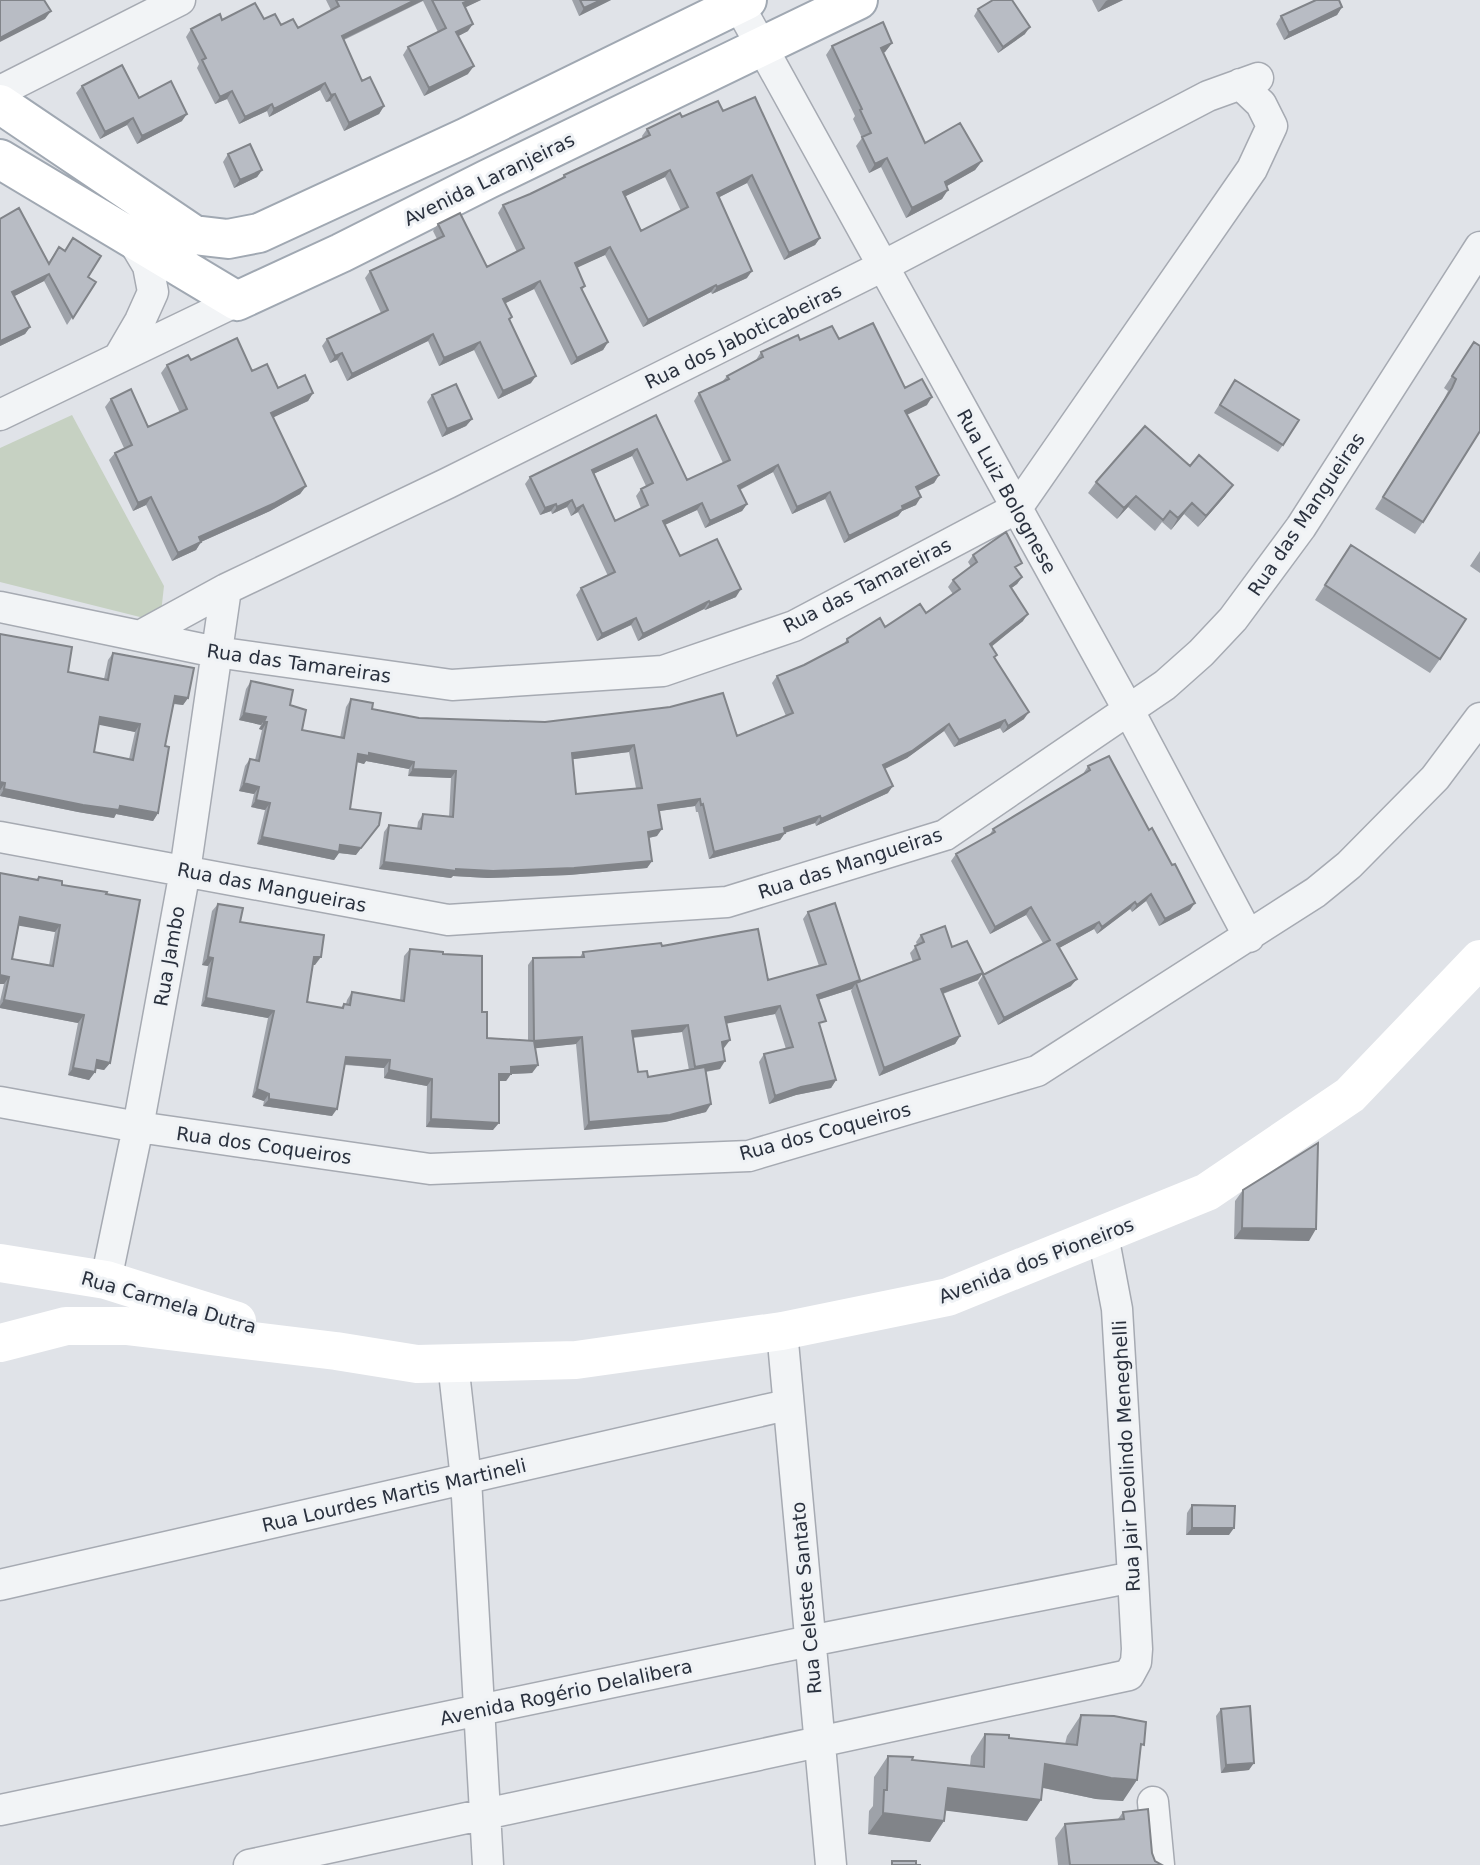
<svg xmlns="http://www.w3.org/2000/svg" width="1480" height="1865" font-family="'DejaVu Sans',sans-serif">
<style>
.green{fill:#c6d1c2}
.lines{fill:none;stroke-linecap:round;stroke-linejoin:round}
.street-casing{stroke:#a6aab2;stroke-width:33}
.primary-casing{stroke:#a0a8b2;stroke-width:42}
.street{stroke:#f2f4f6;stroke-width:30}
.secondary{stroke:#fff;stroke-width:38}
.primary{stroke:#fff;stroke-width:38}
.wall{fill:#9ea2a9;fill-rule:evenodd}
.shaded-wall{fill:#818489}
.building{fill:#b8bcc4;stroke:#818489;stroke-width:2;fill-rule:evenodd}
.labels{text-anchor:middle;dominant-baseline:central;stroke-width:6;stroke-linejoin:round;paint-order:stroke}
.street-label{font-size:19px;fill:#2a313e;stroke:#eff2f5}
</style>
<rect width="100%" height="100%" fill="#e0e3e8"/>
<path class="green" d="M72 415 164 586 160 622 0 582V448Z"/>
<g class="lines">
<g class="street-casing">
<path id="street" d="M738 0V4L762 47 1129 711 1249 937
M0 91 180 0
M119 357 140 321 153 292 148 266 130 236
M0 415 237 301
M0 607 216 652 452 685 663 671 794 626 1017 508 1252 169 1272 126 1261 104 1240 84
M140 636 226 589 448 483 883 266 1208 96 1258 78
M0 837 448 920 727 902 945 835 1165 685 1201 653 1233 619 1301 527 1480 247
M0 1102 138 1127 430 1169 749 1156 1037 1071 1316 892 1349 865 1435 778 1480 718
M106 1280 138 1127 185 871 226 589
M782 1331 831 1865
M453 1363 466 1479 488 1865
M0 1585 787 1405
M1153 1802 1159 1865
M0 1810 810 1641 1133 1577
M249 1865 1129 1675 1136 1662 1137 1649 1133 1577 1117 1309 1103 1235"/>
</g>
<g class="primary-casing">
<path id="primary" d="M0 104 194 235 228 239 259 233 465 138 747 0
M0 159 237 301 341 253 488 179 858 0"/>
</g>
<use href="#street" class="street"/>
<path class="secondary" d="M0 1263 106 1280 237 1321
M0 1343 66 1326H126L336 1351 417 1364 576 1360 782 1331 948 1297 1207 1192 1350 1095 1480 959"/>
<use href="#primary" class="primary"/>
</g>
<path class="wall" d="M326 0H481L465 7 468 31 458 36 468 74 424 96 403 55 408 47 438 32 423 1 344 40 362 81 384 106 379 114 344 131 330 101 326 102 320 90 269 117 267 111 239 124 227 99 215 104 197 68 199 64 186 37 191 29 222 20 264 19 281 25 298 28 331 10Z
M572 0H611L579 16Z
M1092 0H1123L1098 12Z
M1013 2 1025 34 998 53 974 16 978 9Z
M1342 7 1337 15 1284 40 1276 24 1281 16Z
M892 43 885 52 883 53 925 143 982 161 975 170 947 186 942 199 906 218 881 167 869 173 856 146 862 138 853 119 855 116 826 55 832 46Z
M82 86 139 98 182 121 137 144 127 125 100 139 76 93Z
M723 111 820 238 815 245 784 260 747 183 719 197 747 278 712 294 711 292 643 327 605 255 577 267 585 286 582 290 608 342 603 350 571 365 534 289 505 303 512 317 510 320 531 383 498 399 474 350 439 366 428 341 347 381 337 360 330 363 322 346 327 339 381 313 365 278 370 271 437 239 433 231 438 224 487 267 517 252 498 213 503 205 530 194 561 179 564 175 643 139 642 136 647 129 682 117ZM665 177 681 211 641 231 625 196Z
M228 154 262 170 257 177 234 188 223 162Z
M0 219 48 263 59 247 88 277 96 282 67 325 44 281 14 296 30 327 25 334 0 346Z
M839 339 927 405 907 415 939 475 934 483 918 491 916 505 902 511 898 516 844 543 825 499 792 514 773 472 740 490 747 504 742 511 705 528 697 510 665 525 680 556 736 597 705 610 704 609 638 641 631 625 597 641 576 595 581 588 608 576 578 512 571 516 567 507 552 514 551 511 540 515 525 484 530 477 656 415 687 480 723 463 694 401 699 393 722 382 727 376 756 360 761 352 800 340ZM632 456 646 486 641 489 636 496 641 508 615 521 593 474Z
M1474 342 1423 522 1415 534 1375 509 1444 399 1448 391 1444 388Z
M191 360 252 371 278 388 313 393 308 401 273 417 306 486 300 494 270 511 201 542 196 550 172 561 146 505 133 511 109 460 115 453 124 448 105 407 111 399 148 427 180 413 161 373 167 365Z
M1235 380 1283 445 1278 452 1214 413Z
M432 395 472 419 466 426 442 437 427 402Z
M1190 466 1233 485 1225 496 1198 527 1184 514 1171 530 1162 522 1155 531 1128 507 1117 519 1088 493 1096 482Z
M1351 545 1440 659 1430 673 1315 600Z
M1480 551V573L1470 566Z
M973 555 1017 570 1022 577 1017 584 1011 588 1023 621 991 646 995 658 1024 719 1003 733 1000 728 954 747 944 731 907 758 885 769 888 793 816 826 815 823 785 833 780 840 709 859 698 812H696L695 806 659 811 657 836 649 838 652 861 647 868 569 875 488 878 453 876 451 878 379 869 384 832 389 825 417 829 418 822 423 814 449 817 451 778 408 776 409 769 366 761 364 764 357 762 350 809 356 855 339 853 334 860 257 844 265 810 251 807 254 794 239 791 245 766 250 759 255 760 262 730 259 729 261 725 239 720 246 689 251 681 290 705 302 730 340 738 346 707 351 699 372 709 419 718 737 736 786 716 772 683 777 676 804 665 844 644 847 639 926 613 953 594 948 587 953 580 971 567 968 562ZM629 752 636 788 576 794 573 759Z
M113 653 188 698 183 705 173 704 165 746 158 813 153 821 116 814 114 818 78 812 0 796V791L68 672 104 679 108 660ZM99 724 135 732 129 759 94 752Z
M1088 766 1190 910 1159 926 1146 901 1132 912 1130 909 1097 934 1094 929 1059 948 1071 986 998 1025 978 983 983 975 1043 943 1026 915 990 934 951 861 956 854 989 836 993 829 1083 774Z
M0 873 36 880 39 877 62 885 110 1063 104 1070 96 1068 95 1072 89 1080 68 1075 78 1023 0 1008V1001L4 984ZM19 925 55 932 49 965 12 959Z
M218 904 240 922 315 965H313L307 1002 341 1008 344 1004H346L347 1000 352 992 400 1000 404 956 410 949 443 954 482 1012 487 1038 528 1041V965L533 958 580 957 583 952 662 946 768 980 819 966 803 919 808 912 859 982 913 962 910 953 917 945 916 942 921 935 952 947 978 980 943 994 960 1036 955 1044 879 1076 851 991 852 989 818 1000 820 1028 836 1080 831 1088 796 1095 769 1104 759 1062 764 1054 786 1049 775 1014 726 1023 724 1048H723L720 1069 706 1072V1112L665 1122 584 1130 576 1044 535 1048 538 1065 532 1073 511 1074 506 1081H499L493 1130 426 1127 427 1086 384 1078V1068L345 1065 332 1116 263 1106 264 1101 252 1097 268 1018 201 1006 208 966 202 965 212 911ZM682 1032 689 1070 648 1077 638 1072 633 1038Z
M1243 1190 1309 1241 1234 1239 1235 1201Z
M1192 1505 1229 1535H1186L1187 1513Z
M1221 1709 1249 1770 1221 1773 1216 1716Z
M1081 1715 1140 1751 1123 1801 1096 1799 1043 1788 1027 1821 946 1810 930 1842 868 1834 869 1811 873 1806 874 1777 888 1756 912 1760 970 1765 971 1756 985 1734 1009 1738 1065 1744 1067 1736Z
M1123 1812 1152 1853 1155 1861 1162 1865H1058L1055 1838 1065 1824 1118 1819Z"/>
<path class="shaded-wall" d="M415 0H424L336 43 342 36Z
M470 0H481L458 11 463 3Z
M601 0H611L579 16 584 8Z
M1108 0H1123L1098 12 1106 1Z
M1342 7 1337 15 1284 40 1289 33Z
M51 11 45 19 0 42V38Z
M473 24 468 31 451 40 456 32Z
M1030 27 1025 34 998 53 1003 47Z
M892 43 885 52 874 58 881 48Z
M474 66 468 74 424 96 429 88Z
M325 83 320 90 269 117 274 109Z
M232 91 227 99 215 104 220 97Z
M335 94 330 101 326 102 331 95Z
M272 104 267 111 239 124 245 117Z
M384 106 379 114 344 131 349 123Z
M187 114 182 121 137 144 142 136Z
M133 118 127 125 100 139 105 132Z
M887 158 881 167 869 173 875 164Z
M982 161 975 170 938 191 945 182Z
M262 170 257 177 234 188 240 180Z
M670 170 665 177 618 200 623 192Z
M752 175 747 183 712 201 717 193Z
M948 190 942 199 906 218 912 208Z
M820 238 815 245 784 260 789 253Z
M610 247 605 255 570 271 575 263Z
M752 271 747 278 712 294 717 287Z
M49 274 44 281 7 300 12 292Z
M540 281 534 289 498 307 503 299Z
M716 285 711 292 643 327 648 320Z
M30 327 25 334 0 346V341Z
M433 334 428 341 347 381 352 374Z
M480 342 474 350 439 366 444 358Z
M608 342 603 350 571 365 577 358Z
M342 353 337 360 330 363 335 356Z
M536 376 531 383 498 399 503 391Z
M313 393 308 401 266 421 271 413Z
M932 397 927 405 900 418 905 411Z
M472 419 466 426 442 437 447 429Z
M637 449 632 456 587 477 592 470Z
M778 465 773 472 733 493 738 486Z
M939 475 934 483 911 494 916 487Z
M1233 485 1225 496 1198 527 1206 516Z
M306 486 300 494 270 511 194 545 199 537Z
M830 492 825 499 792 514 797 507Z
M1136 496 1128 507 1117 519 1124 508Z
M151 497 146 505 133 511 138 503Z
M921 497 916 505 902 511 898 516 844 543 849 536 902 506Z
M572 500 567 507 552 514 557 507Z
M702 503 697 510 658 528 663 521Z
M1192 503 1184 514 1171 530 1178 518Z
M556 504 551 511 540 515 545 508Z
M747 504 742 511 705 528 710 521Z
M583 505 578 512 571 516 576 509Z
M201 542 196 550 172 561 178 553Z
M1022 577 1017 584 1005 593 1010 586Z
M741 589 736 597 705 610 710 603Z
M709 601 704 609 638 641 643 634Z
M1028 614 1023 621 985 652 990 644Z
M636 618 631 625 597 641 602 634Z
M175 696 188 698 183 705 170 703Z
M1029 712 1024 719 1003 733 1008 726Z
M244 713 266 717 261 725 239 720Z
M100 717 140 724 135 732 95 724Z
M1005 720 1000 728 954 747 959 740Z
M264 722H267L262 730 259 729Z
M949 724 944 731 907 758 878 772 883 765Z
M634 745 629 752 567 760 572 753Z
M369 753 414 762 409 769 366 761 364 764 353 761 358 754Z
M413 769 456 771 451 778 408 776Z
M0 782 5 783 0 791Z
M244 783 259 787 254 794 239 791Z
M893 786 888 793 816 826 821 819Z
M4 789 120 806 158 813 153 821 116 814 114 818 78 812 0 796Z
M700 799 695 806 653 812 658 805Z
M256 800 270 803 265 810 251 807Z
M820 816 815 823 784 833H785L780 840 709 859 714 852Z
M379 825 356 855 339 853 334 860 257 844 262 837 340 845Z
M662 829 657 836 643 839 648 832Z
M652 861 647 868 569 875 488 878 453 876 451 878 379 869 384 862 456 869Z
M1151 894 1146 901 1132 912 1137 905Z
M1135 902 1130 909 1097 934 1102 927Z
M1195 903 1190 910 1159 926 1165 919Z
M1031 907 1026 915 990 934 995 927Z
M20 917 60 925 55 932 15 925Z
M1099 922 1094 929 1052 952 1057 944Z
M208 957 213 958 208 966 202 965Z
M314 957H321L315 965H309Z
M983 973 978 980 936 996 941 989Z
M0 975 9 977 4 984H0Z
M1077 979 1071 986 998 1025 1004 1018Z
M860 980 857 986 856 983 852 989 811 1002 817 995Z
M206 998 274 1011 268 1018 201 1006Z
M4 1000 84 1015 78 1023 0 1008V1006Z
M780 1006 775 1014 720 1025 725 1017Z
M688 1025 682 1032 627 1038 632 1031Z
M960 1036 955 1044 879 1076 884 1068Z
M582 1037 576 1044 529 1049 534 1041Z
M730 1040 724 1048 717 1050 722 1042Z
M346 1057 390 1060 384 1068 341 1064Z
M97 1060 110 1063 104 1070 92 1068Z
M725 1061 720 1069 690 1074 695 1067Z
M538 1065 532 1073 511 1074 506 1081H494L499 1074 511 1067Z
M73 1068 95 1072 89 1080 68 1075Z
M389 1070 432 1079 427 1086 384 1078Z
M836 1080 831 1088 796 1095 769 1104 775 1096 801 1087Z
M257 1089 269 1094 264 1101 252 1097Z
M269 1099 337 1109 332 1116 263 1106Z
M711 1104 706 1112 665 1122 584 1130 589 1122Z
M431 1119 499 1123 493 1130 426 1127Z
M1242 1228 1316 1229 1309 1241 1234 1239Z
M1192 1528H1234L1229 1535H1186Z
M1254 1763 1249 1770 1221 1773 1226 1765Z
M1045 1764 1137 1780 1123 1801 1096 1799 1030 1785Z
M948 1788 1041 1800 1027 1821 933 1809Z
M883 1813 944 1821 930 1842 868 1834Z"/>
<path class="building" d="M0 0H44L51 11 0 38Z
M336 0H415L342 36 362 81 370 77 384 106 349 123 335 94 331 95 325 83 274 109 272 104 245 117 232 91 220 97 202 60 206 58 191 29 220 14 222 20 255 3 264 19 275 14 281 25 293 19 298 28 339 6Z
M432 0H470L463 3 473 24 456 32 474 66 429 88 408 47 446 28Z
M580 0H601L584 8Z
M993 0H1012L1030 27 1003 47 978 9Z
M1316 0H1339L1342 7 1289 33 1281 16Z
M883 22 892 43 881 48 925 143 960 123 982 161 945 182 948 190 912 208 887 158 875 164 862 137 871 133 860 110 862 109 832 46Z
M122 65 139 98 171 81 187 114 142 136 133 118 105 132 82 86Z
M755 97 820 238 789 253 752 175 717 193 752 271 717 287 716 285 648 320 610 247 575 263 585 286 581 288 608 342 577 358 540 281 503 299 512 317 509 319 536 376 503 391 480 342 444 358 433 334 352 374 342 353 335 356 327 339 388 310 370 271 444 236 438 224 460 213 487 267 524 248 503 205 530 194 565 177 564 175 650 135 647 129 680 113 682 117 718 101 723 111ZM670 170 688 207 641 231 623 192Z
M250 144 262 170 240 180 228 154Z
M19 208 49 264 59 247 65 251 73 238 101 256 88 277 96 282 73 318 49 274 12 292 30 327 0 341V219Z
M873 323 905 388 922 379 932 397 905 411 939 475 916 487 921 497 902 506 903 509 849 536 830 492 797 507 778 465 738 486 747 504 710 521 702 503 663 521 680 556 717 539 741 589 710 603 709 601 643 634 636 618 602 634 581 588 615 572 583 505 576 509 572 500 557 507 556 504 545 508 530 477 656 415 687 480 730 460 699 393 729 379 727 376 763 357 761 352 798 335 800 340 832 326 839 339ZM637 449 653 483 641 489 648 505 615 521 592 470Z
M237 338 252 371 267 364 278 388 305 375 313 393 271 413 306 486 275 503 199 537 201 542 178 553 151 497 138 503 115 453 132 445 111 399 131 389 148 427 187 409 167 365 188 355 191 360Z
M1474 342 1480 346V431L1423 522 1383 497 1452 388 1456 379 1452 376Z
M1235 380 1299 420 1283 445 1220 405Z
M456 384 472 419 447 429 432 395Z
M1145 426 1190 466 1199 455 1233 485 1206 516 1192 503 1178 518 1170 511 1163 520 1136 496 1124 508 1096 482Z
M1006 532 1022 563 1015 567 1022 577 1010 586 1028 614 990 644 997 655 994 657 1029 712 1008 726 1005 720 959 740 949 724 912 751 883 765 893 786 821 819 820 816 784 828 785 833 714 852 703 804 701 805 700 799 658 805 662 829 648 832 652 861 574 868 493 871 456 869V871L384 862 389 825 421 829 423 814 453 817 456 771 413 769 414 762 369 753V756L358 754 350 809 381 813 379 825 361 848 340 845 339 852 262 837 270 803 256 800 259 787 244 783 250 759 259 761 267 722H264L266 717 244 713 251 681 293 690 290 705 306 710 302 730 344 738 351 699 373 703 372 709 419 718 545 722 670 707 723 693 737 736 793 713 777 676 804 665 848 642 847 639 880 618 885 627 920 604 926 613 960 589 953 580 977 562 973 555ZM634 745 642 788 576 794 572 753Z
M1351 545 1466 619 1440 659 1325 585Z
M0 634 72 647 68 672 108 680 113 653 194 668 188 698 175 696 165 746 169 747 158 813 120 806 119 810 83 805 4 789 5 783 0 782ZM100 717 140 724 133 760 94 752Z
M1109 756 1149 830 1152 828 1172 865 1175 864 1195 903 1165 919 1151 894 1137 905 1135 902 1102 927 1099 922 1057 944 1077 979 1004 1018 983 975 1050 940 1031 907 995 927 956 854 995 832 993 829 1090 770 1088 766Z
M0 873 38 880 39 877 62 881V885L107 892 106 894 140 900 110 1063 97 1060 95 1072 73 1068 84 1015 4 1000 9 977 0 975ZM20 917 60 925 53 966 12 959Z
M835 903 860 980 817 995 826 1021 819 1023 836 1080 801 1087 775 1096 764 1054 793 1047 780 1006 725 1017 730 1040 722 1042 725 1061 695 1067 688 1025 632 1031 638 1072 647 1071 648 1077 705 1067 711 1104 670 1115 589 1122 582 1037 534 1041 538 1065 511 1067V1074H499V1123L431 1119 432 1079 389 1070 390 1060 346 1057 337 1109 269 1099V1094L257 1089 274 1011 206 998 213 958 208 957 218 904 243 908 240 922 324 935 321 957H314L307 1002 343 1008 344 1004 350 1005 352 992 404 1001 410 949 443 952V954L482 956V1012H487V1038L534 1041 533 958 584 957 583 952 661 943 662 946 758 929 768 980 826 964 808 912Z
M945 926 952 947 967 941 983 973 941 989 960 1036 884 1068 856 983 920 959 915 946 924 942 921 935Z
M1318 1143 1316 1229 1242 1228 1243 1190Z
M1192 1505 1235 1506 1234 1528H1192Z
M1250 1706 1254 1763 1226 1765 1221 1709Z
M1081 1715 1114 1716 1146 1722 1144 1745 1141 1744 1137 1780 1111 1778 1045 1764 1041 1800 948 1788 944 1821 883 1813 884 1790H887L888 1756 913 1757 912 1760 984 1767 985 1734 1009 1735V1738L1077 1745Z
M1148 1809 1152 1853 1155 1861 1162 1865H1070L1065 1824 1124 1819 1123 1812Z
M892 1861H916V1865H921H892Z"/>
<g class="labels">
<g class="street-label">
<text transform="translate(489 179) rotate(-26)">Avenida Laranjeiras</text>
<text transform="translate(743 336) rotate(-26)">Rua dos Jaboticabeiras</text>
<text transform="translate(1007 491) rotate(61)">Rua Luiz Bolognese</text>
<text transform="translate(1306 514) rotate(-56)">Rua das Mangueiras</text>
<text transform="translate(867 585) rotate(-27)">Rua das Tamareiras</text>
<text transform="translate(299 663) rotate(8)">Rua das Tamareiras</text>
<text transform="translate(850 863) rotate(-18)">Rua das Mangueiras</text>
<text transform="translate(272 887) rotate(11)">Rua das Mangueiras</text>
<text transform="translate(169 956) rotate(-80)">Rua Jambo</text>
<text transform="translate(825 1131) rotate(-15)">Rua dos Coqueiros</text>
<text transform="translate(264 1145) rotate(8)">Rua dos Coqueiros</text>
<text transform="translate(1036 1260) rotate(-21)">Avenida dos Pioneiros</text>
<text transform="translate(169 1302) rotate(16)">Rua Carmela Dutra</text>
<text transform="translate(1126 1456) rotate(-93)">Rua Jair Deolindo Meneghelli</text>
<text transform="translate(394 1495) rotate(-13)">Rua Lourdes Martis Martineli</text>
<text transform="translate(806 1598) rotate(-95)">Rua Celeste Santato</text>
<text transform="translate(566 1692) rotate(-12)">Avenida Rogério Delalibera</text>
</g>
</g>
</svg>
